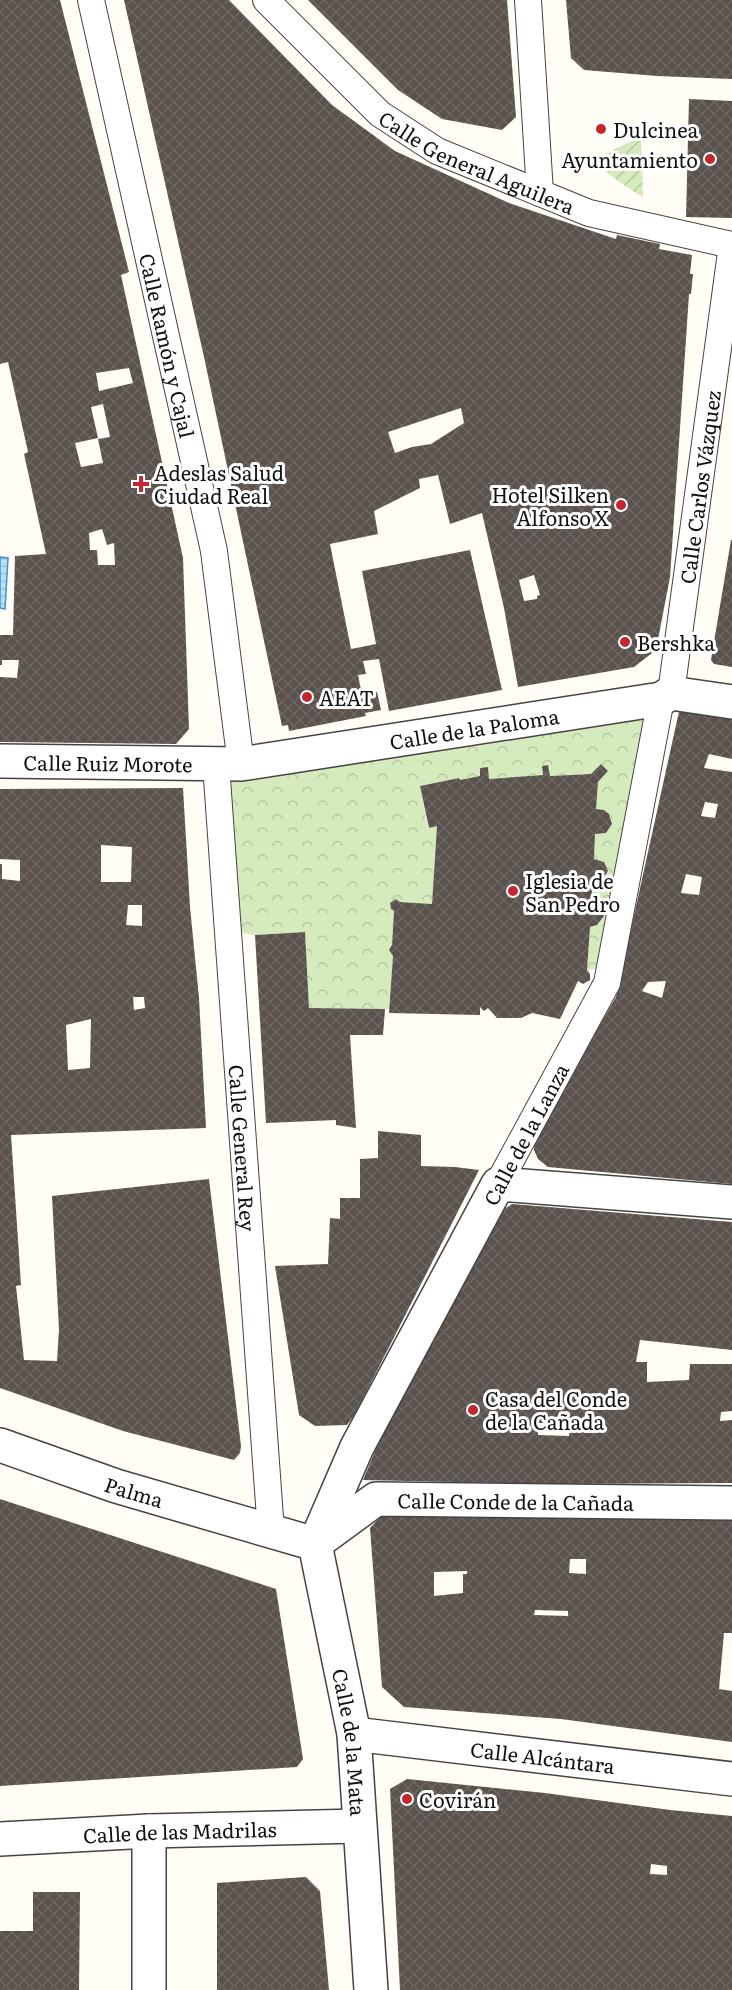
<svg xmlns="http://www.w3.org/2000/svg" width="732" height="1990" font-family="Literata,serif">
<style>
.park{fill:url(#park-crowns)}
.garden{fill:url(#garden-furrows)}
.water{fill:url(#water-rules);stroke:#3f96cf;stroke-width:1.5}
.building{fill:url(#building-cross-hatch);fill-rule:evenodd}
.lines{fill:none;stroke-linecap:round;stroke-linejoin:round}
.pedestrian-casing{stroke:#444;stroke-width:28}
.minor-casing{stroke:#444;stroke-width:36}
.pedestrian{stroke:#fff;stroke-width:26}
.minor{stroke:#fff;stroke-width:33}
.poi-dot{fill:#c4262e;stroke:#fff;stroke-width:2}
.labels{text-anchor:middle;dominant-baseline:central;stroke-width:6;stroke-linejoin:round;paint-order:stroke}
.poi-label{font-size:20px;fill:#111;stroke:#fff;text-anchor:start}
.street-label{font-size:20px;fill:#111;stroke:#fff}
</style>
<defs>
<pattern id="park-crowns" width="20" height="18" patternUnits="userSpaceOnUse" patternTransform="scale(1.5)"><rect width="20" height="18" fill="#d5ebbd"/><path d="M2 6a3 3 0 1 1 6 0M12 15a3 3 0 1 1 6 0" fill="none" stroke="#b6c8a1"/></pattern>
<pattern id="garden-furrows" width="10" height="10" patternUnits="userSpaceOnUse" patternTransform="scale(1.5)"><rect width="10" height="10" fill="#d5ebbd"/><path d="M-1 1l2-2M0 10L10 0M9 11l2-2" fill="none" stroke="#b6c8a1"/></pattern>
<pattern id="water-rules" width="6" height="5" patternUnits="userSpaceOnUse" patternTransform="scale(1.5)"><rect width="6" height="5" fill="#b9e0f7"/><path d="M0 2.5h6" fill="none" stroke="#9ebfd3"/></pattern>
<pattern id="building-cross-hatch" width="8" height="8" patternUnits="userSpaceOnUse" patternTransform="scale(1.5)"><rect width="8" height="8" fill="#5a524d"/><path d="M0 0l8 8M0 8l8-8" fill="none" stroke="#6d6662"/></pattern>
</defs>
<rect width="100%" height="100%" fill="#fffdf5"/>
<path class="park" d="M661 699 610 967 587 970 590 927 597 925 604 916 601 906 591 901 593 882 602 880 607 871 604 862 594 859 595 834 606 833 612 824C611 814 607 809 596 809L598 782 608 771 601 764 591 774 550 776 548 765 542 766 543 775 489 779 488 767 481 768 480 776 460 780 459 778 420 786 428 828 437 826 432 904 400 902 396 899 390 903 391 909 394 911 392 945 389 950 393 956 390 1009 309 1008 305 932 255 935 228 931 216 765Z"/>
<path class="garden" d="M641 136 643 197C625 187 609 175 594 160Z"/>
<path class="water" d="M0 557 8 558 5 609 0 608Z"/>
<path class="building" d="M0 0H60L129 272 121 275 183 558 189 729 176 744 0 742V677L17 678 19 660H2V665H0V635H13L15 556 46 554 24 454 28 452 8 362 0 364ZM129 368 133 383 99 391 96 373ZM103 404 110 437 98 439 103 463 81 467 75 443 98 438 91 407ZM102 529 107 545 114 543 115 565H98L97 550H90L89 533Z
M124 0H229L332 105 395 151 509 203 616 239 617 235 660 244 659 249 692 255 690 274H693L691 294H689L670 577 656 650 634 667 518 687 504 608 482 513 450 524 438 475 419 479 420 488 374 511 378 534 330 544 351 649 376 644 362 571 470 550 502 690 389 711 379 659 363 661 366 674 358 675 362 695 377 692 381 710 365 713 366 716 289 731 288 725 282 726 204 357ZM461 408 464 423 431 444 412 447 395 453 388 432ZM534 575 540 595 537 596V599L524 601 519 580Z
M308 0H507L516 117 502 130 442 119 398 90Z
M566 0H732V79L657 76 584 70 571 58Z
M689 99 732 101V218L686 217Z
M731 540H732V667L714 664 711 660Z
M680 707 732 715V759L709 754 704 768 732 772V1184L548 1167 538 1159 534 1150V1138L616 997ZM705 802 718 804 715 818 701 816ZM686 874 702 877 699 895 681 893ZM666 981 662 998 642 991 648 982Z
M601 764 608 771 598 782 596 809 604 810 609 814 612 824 606 833 595 834 594 859 604 862 608 871 602 880 593 882 591 901 601 906 603 909 604 916 597 925 590 927 587 970 590 974V980L583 984 578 981 560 1019 532 1013 521 1018H497L488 1008 484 1011 480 1007V1015L389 1013 393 956 389 950 392 945 394 911 391 909 390 903 396 899 400 902 432 904 437 826 429 828 420 786 459 778 460 780 480 776V768L488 767 489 779 543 775 542 766 548 765 550 776 591 774Z
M183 788 190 907 199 998 206 1128 11 1135 21 1285 16 1286 24 1360 57 1361 59 1329 52 1196 209 1179 241 1446 240 1453 234 1460 123 1431 0 1388V864H2V879L20 881V860L0 859V789ZM101 845 132 847 131 882H101ZM128 905H142V926L126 925ZM133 997H144L145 1008 134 1010ZM91 1019 90 1068 68 1070 66 1025Z
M305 932 309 1008 385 1009 383 1035H350L356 1128 336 1125V1120L266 1123 255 935Z
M378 1131 421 1135V1166L455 1167 479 1170 355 1414 347 1425 315 1426 299 1415 275 1266 328 1264 330 1218 340 1219V1198H360V1159L378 1158Z
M512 1204 732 1222V1350L640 1340 636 1362H647V1382L689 1380 690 1364H732V1411L721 1412 720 1421 732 1420V1483L551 1484 363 1480 419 1346 495 1215ZM553 1418H570L569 1436 538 1435V1423H553Z
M0 1499 276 1589 303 1759 297 1767 0 1786Z
M391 1506 732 1515V1633H724L719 1689 732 1691V1742L561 1719 404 1707 382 1687 370 1528ZM570 1559H586V1574L569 1573ZM467 1571V1574H463V1593L434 1596V1572ZM535 1610 568 1611V1616L534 1615Z
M407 1779 545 1793 670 1810 732 1816V1990H400L390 1789ZM651 1864 667 1866V1875L650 1874Z
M306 1877 320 1891 329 1990H217V1883Z
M33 1892H80L79 1990H0V1931H33Z"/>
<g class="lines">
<g class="pedestrian-casing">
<g id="pedestrian">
<path id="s1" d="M91 0 214 551 241 764"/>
<path id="s2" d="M266 0 380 114 437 151 589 213 732 245"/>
<path d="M528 0 540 193"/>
<path id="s3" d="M671 693 732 245"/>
<path id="s4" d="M216 765 271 1532"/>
<path d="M498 1184 607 983 661 699"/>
</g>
</g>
<g class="minor-casing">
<g id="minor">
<path id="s5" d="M0 761 241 764 661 699 671 693 732 702"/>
<path id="s6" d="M0 1445 116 1486 315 1544 354 1734 371 1990"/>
<path id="s7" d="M316 1543 376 1499 732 1503"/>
<path d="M315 1544 357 1447 498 1184 732 1202"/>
<path id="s8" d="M354 1734 732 1779"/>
<path id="s9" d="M0 1839 149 1831 359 1826"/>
<path d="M149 1990V1831"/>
</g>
</g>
<use href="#pedestrian" class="pedestrian"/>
<use href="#minor" class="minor"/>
</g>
<g class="poi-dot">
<circle cx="601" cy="129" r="6"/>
<circle cx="710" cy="159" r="6"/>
<path d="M138 475h6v6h6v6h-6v6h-6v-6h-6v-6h6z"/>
<circle cx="621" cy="505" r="6"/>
<circle cx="625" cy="642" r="6"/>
<circle cx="307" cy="697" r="6"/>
<circle cx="513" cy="891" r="6"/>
<circle cx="473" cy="1410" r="6"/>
<circle cx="407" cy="1799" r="6"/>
</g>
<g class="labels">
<g class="poi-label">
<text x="613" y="129">Dulcinea</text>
<text x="698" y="159" text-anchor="end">Ayuntamiento</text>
<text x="154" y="472">Adeslas Salud<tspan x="154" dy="23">Ciudad Real</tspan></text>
<text x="609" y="494" text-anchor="end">Hotel Silken<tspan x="609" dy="23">Alfonso X</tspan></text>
<text x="637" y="642">Bershka</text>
<text x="319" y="697">AEAT</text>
<text x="525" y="880">Iglesia de<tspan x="525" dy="23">San Pedro</tspan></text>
<text x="485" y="1398">Casa del Conde<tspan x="485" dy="23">de la Cañada</tspan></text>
<text x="419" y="1799">Covirán</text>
</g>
<g class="street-label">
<text stroke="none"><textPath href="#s2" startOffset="270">Calle General Aguilera</textPath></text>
<text stroke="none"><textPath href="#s1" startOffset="354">Calle Ramón y Cajal</textPath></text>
<text stroke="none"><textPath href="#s3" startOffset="208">Calle Carlos Vázquez</textPath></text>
<text stroke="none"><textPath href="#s5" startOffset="477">Calle de la Paloma</textPath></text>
<text stroke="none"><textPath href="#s5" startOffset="108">Calle Ruiz Morote</textPath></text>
<text transform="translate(525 1134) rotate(-62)">Calle de la Lanza</text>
<text stroke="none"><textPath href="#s4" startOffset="384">Calle General Rey</textPath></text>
<text stroke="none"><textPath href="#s6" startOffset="142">Palma</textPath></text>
<text stroke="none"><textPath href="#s7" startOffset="214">Calle Conde de la Cañada</textPath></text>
<text stroke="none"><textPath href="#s6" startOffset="532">Calle de la Mata</textPath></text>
<text stroke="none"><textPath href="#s8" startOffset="190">Calle Alcántara</textPath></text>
<text stroke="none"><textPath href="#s9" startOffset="180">Calle de las Madrilas</textPath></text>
</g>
</g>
</svg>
